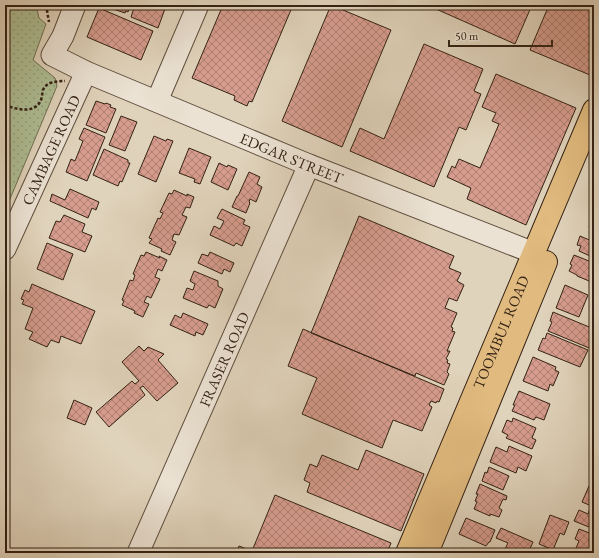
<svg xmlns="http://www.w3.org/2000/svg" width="599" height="558" font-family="'EB Garamond',serif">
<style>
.park{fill:url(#park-dots);stroke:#717054}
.building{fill:url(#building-cross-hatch);stroke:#342215}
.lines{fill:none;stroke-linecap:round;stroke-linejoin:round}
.minor-casing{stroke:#5f4e3e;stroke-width:23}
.major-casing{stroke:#342215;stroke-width:24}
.path{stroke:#342215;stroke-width:2.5;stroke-dasharray:3 2;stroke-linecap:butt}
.minor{stroke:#ebe2d3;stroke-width:21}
.major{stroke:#e0ba7e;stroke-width:22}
.labels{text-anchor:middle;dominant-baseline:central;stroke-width:4;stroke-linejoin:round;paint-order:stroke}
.street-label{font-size:15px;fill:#342215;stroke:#ebe2d3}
</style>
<defs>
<pattern id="park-dots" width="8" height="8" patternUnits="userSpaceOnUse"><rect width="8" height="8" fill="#aebd93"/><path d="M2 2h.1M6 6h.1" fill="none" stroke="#96a27e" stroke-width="1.8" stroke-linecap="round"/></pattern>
<pattern id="building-cross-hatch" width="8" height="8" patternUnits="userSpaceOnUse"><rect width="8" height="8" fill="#d69c8d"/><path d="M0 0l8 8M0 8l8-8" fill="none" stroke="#ae7f72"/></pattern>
</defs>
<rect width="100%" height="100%" fill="#e0d3bb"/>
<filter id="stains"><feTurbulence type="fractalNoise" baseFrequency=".005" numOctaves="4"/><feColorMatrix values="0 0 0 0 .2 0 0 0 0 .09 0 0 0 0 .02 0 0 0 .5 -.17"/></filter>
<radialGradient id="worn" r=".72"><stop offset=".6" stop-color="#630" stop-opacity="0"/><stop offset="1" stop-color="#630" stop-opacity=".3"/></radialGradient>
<path class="park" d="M5 5H36L39 18 46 24 33 60 55 78 57 86 5 211Z"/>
<path class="building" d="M111 5H130L128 12 126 11 125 13 113 9 114 6Z
M135 5H163L166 6 158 28 131 17Z
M223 5H293L252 102 249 101 247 106 234 100 235 96 192 78Z
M331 5 391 30 342 147 282 121Z
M427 5H532L515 44Z
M549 5H594V65L590 75 530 50Z
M99 8 153 31 141 60 87 37Z
M424 44 483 69 474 91 481 94 466 130 459 127 434 187 350 151 360 128 384 139Z
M496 74 576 108 526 225 467 199 471 188 447 177 452 166 455 168 459 159 480 168 499 124 492 121 496 113 482 107Z
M96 101 105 104 106 103 111 105 110 107 116 109 106 133 86 125Z
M121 116 137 122 125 151 109 145Z
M84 128 105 137 87 181 66 172 71 159 75 161 83 141 79 139Z
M154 136 166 141 167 139 173 141 156 182 138 174Z
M189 148 211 157 200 184 194 182 195 179 179 173Z
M104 149 128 160V163H130L122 182 120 181 118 186 93 175Z
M219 163 227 167 228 165 237 169 228 190 211 182Z
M249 172 260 177 257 184 262 187 256 202 250 199 249 202 250 203 246 213 232 207 237 196H238Z
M70 189 99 202 96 210 92 208 88 218 50 201 52 194 65 200Z
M174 190 187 196V194L194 197 190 208 186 207 182 215 187 217 179 235 174 234 172 240 176 242 170 255 161 251 162 249 149 243 152 239 149 238 158 218 160 219 163 213 160 212 169 193 172 194Z
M222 209 245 220 243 224 250 227 242 246 236 243 234 246 210 235 214 226 220 229 224 221 217 218Z
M64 215 85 224 82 232 92 236 85 252 49 238 56 221 60 222Z
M359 216 454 256 449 268 461 273 457 281 464 285 457 301 449 298 445 308 457 313 451 327 453 328 452 331 455 332 447 351H450L446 359 448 360 447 363 450 364 447 372 449 374 444 385 416 373 415 376 311 333Z
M591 222H594V230L589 227Z
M580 236 594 242V260L589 257 590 256 579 251 581 246 577 245Z
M47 243 73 254 63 280 37 269Z
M146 252 160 258 159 256 167 260 162 271 158 269 155 277 160 279 151 298 147 296 144 302 149 304 143 317 134 313 135 311 122 305 124 301 122 300 130 280 133 281 135 275 133 274 141 255 144 256Z
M210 252 234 263 230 272 224 269 222 274 198 263 202 254 208 256Z
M574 255 594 263V283L577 276V275L569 271 572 265 570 264Z
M194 271 218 281V286L223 289 215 308 209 305 207 308 183 298 187 288 193 290 195 284 190 281Z
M32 284 95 311 81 344 61 336 59 343 51 340 47 347 29 339 33 332 25 329 33 308 22 304 24 300 21 299 25 290 29 292Z
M565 285 588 295 579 317 556 308Z
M553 312 594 329V350L548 331 552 322 550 321Z
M183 313 208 324 203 335 196 332 195 336 170 325 175 315 181 318Z
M303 329 444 389 439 402 437 401 436 403 431 401 429 405 432 407 422 431 393 420 382 448 302 414 317 378 288 366Z
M547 333 588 350 580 367 538 350 543 338 545 339Z
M139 346 144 351 148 347 164 354 158 360 178 383 157 401 143 386 140 388 145 395 109 427 96 412 132 381 135 384 139 381 122 362Z
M533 357 556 367 555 370 559 372 553 386 550 384 548 391 523 381Z
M519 391 550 404 544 420 536 417 534 420 512 411 515 405H513Z
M74 400 92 408 85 425 67 418Z
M513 418 536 428 532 438 536 440 532 449 506 438 508 435 502 432 507 420 512 422Z
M509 446 532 456 526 471 518 467 516 473 490 462 496 447 507 452Z
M366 450 424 474 401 531 307 492 310 483 304 480 310 464 317 467 322 455 358 470Z
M489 467 509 476 503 490 482 481 485 472 487 473Z
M480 484 507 496 506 500 503 499 499 508 502 510 499 517 490 514V516L474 509 477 502 475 501 478 494H476Z
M589 486 594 488V507L582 502Z
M275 495 391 543 387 553H236L239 546 252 551Z
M590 508 594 510V529L574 521 579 510 588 514Z
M550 515 569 522 564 535 560 533 553 550 539 544Z
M466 518 495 530 490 542H489L486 546 459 534Z
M501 528 533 542 528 553H503L508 543 496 538Z
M579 529 592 534 589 540 594 542V553H574L579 541 575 539Z
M462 548 474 553H452L453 550 456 551 457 549 461 551Z"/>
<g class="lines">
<g class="minor-casing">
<g id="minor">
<path id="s1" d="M75 5 63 36 52 55 86 72 309 165 534 253"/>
<path d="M157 101 198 5"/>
<path id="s2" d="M5 249 86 72"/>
<path id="s3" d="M138 553 309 165"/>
</g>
</g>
<g class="major-casing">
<g id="major">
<path id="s4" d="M407 553 594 110"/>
<path d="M427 553 546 262"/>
</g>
</g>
<path class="path" d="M46 5 49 22
M5 105C15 109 33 114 40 102 42 99 42 94 43 90 46 82 57 81 65 81"/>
<use href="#minor" class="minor"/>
<use href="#major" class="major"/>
</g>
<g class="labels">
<g class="street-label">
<text stroke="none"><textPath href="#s2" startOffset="109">CAMBAGE ROAD</textPath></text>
<text stroke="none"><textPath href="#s1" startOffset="316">EDGAR STREET</textPath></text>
<text stroke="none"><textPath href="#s4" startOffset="240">TOOMBUL ROAD</textPath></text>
<text stroke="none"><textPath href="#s3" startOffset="212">FRASER ROAD</textPath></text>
</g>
</g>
<rect width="599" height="558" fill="none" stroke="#e0d3bb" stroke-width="20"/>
<rect x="6" y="6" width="587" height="546" fill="none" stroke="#342215" stroke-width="2"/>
<rect x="10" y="10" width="579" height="538" fill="none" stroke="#342215"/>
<path d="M449 40v6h103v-6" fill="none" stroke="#342215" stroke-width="2"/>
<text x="455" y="40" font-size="12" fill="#342215" stroke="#ebe2d3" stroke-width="3" paint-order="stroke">50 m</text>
<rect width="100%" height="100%" filter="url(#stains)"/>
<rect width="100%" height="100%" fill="url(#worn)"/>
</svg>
